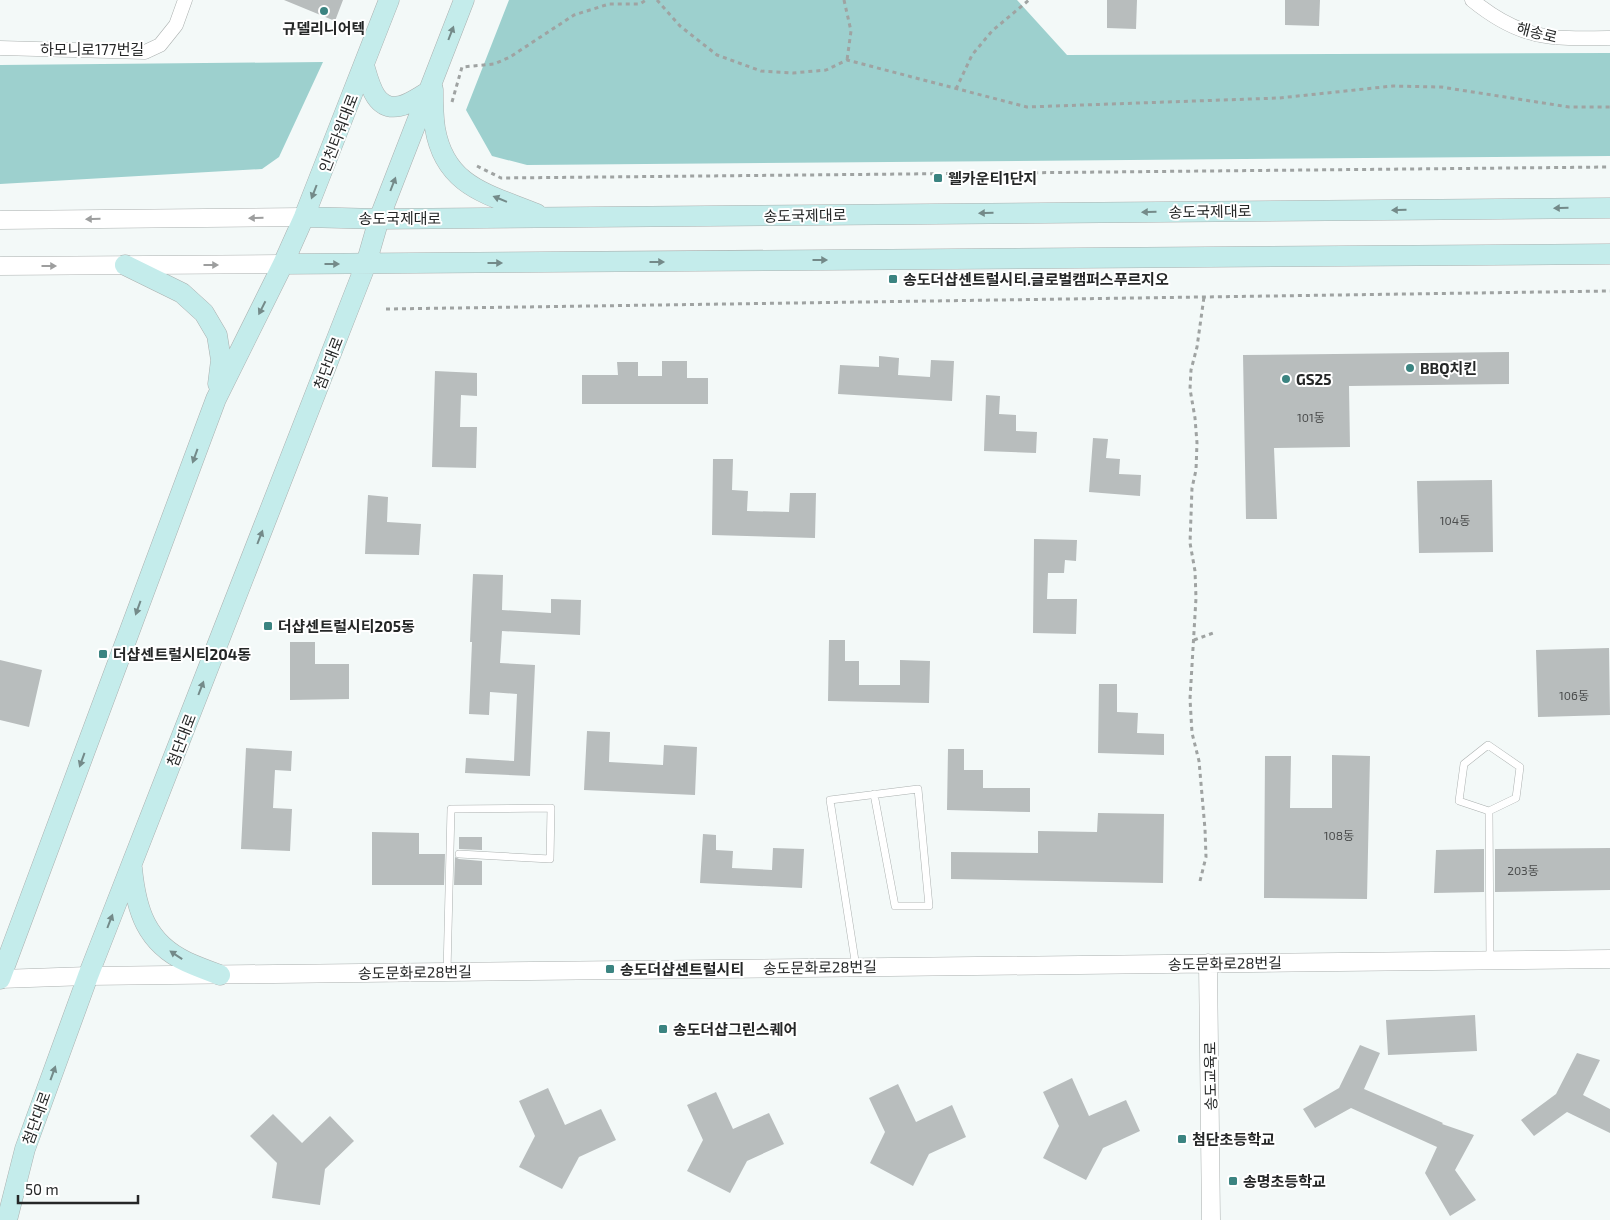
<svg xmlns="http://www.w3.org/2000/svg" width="1610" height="1220" font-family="'Exo 2','Noto Sans KR',sans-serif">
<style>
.green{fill:#9dd0ce}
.building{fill:#b8bdbd}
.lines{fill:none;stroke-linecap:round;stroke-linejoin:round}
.service-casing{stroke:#abb0af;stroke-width:8}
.minor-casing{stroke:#abb0af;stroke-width:15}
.tertiary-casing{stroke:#abb0af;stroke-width:19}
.secondary-casing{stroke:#abb0af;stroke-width:21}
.path{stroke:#9fa3a2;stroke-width:3;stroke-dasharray:4 4;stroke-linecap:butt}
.service{stroke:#fff;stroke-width:7}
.minor{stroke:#fff;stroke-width:14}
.tertiary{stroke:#fff;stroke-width:18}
.secondary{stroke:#c4eceb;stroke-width:20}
.oneway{fill:#748a89}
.oneway2{fill:#9d9e9e}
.poi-dot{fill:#3b8481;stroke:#fff;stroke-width:2}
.labels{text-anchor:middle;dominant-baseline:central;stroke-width:4;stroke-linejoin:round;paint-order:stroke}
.number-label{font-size:12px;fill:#4a4c4c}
.poi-label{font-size:15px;font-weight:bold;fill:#252727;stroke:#fff;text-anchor:start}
.street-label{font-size:15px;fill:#252727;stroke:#fff}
</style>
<rect width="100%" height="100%" fill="#f3f9f8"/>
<path class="green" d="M509 0H1017L1067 55 1610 53V156L527 165 492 156 466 110Z
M323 62 279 157 262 169 0 184V65Z"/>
<path class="building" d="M284 0H343L335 21Z
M1107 0H1137L1136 29 1107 28Z
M1285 0H1320L1319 26 1285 25Z
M1509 352V384L1349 386 1350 447 1274 448 1277 519H1246L1243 355Z
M879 356 899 358 898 375 930 377 931 360 954 361 952 401 838 394 840 365 879 367Z
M662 361H687V378H708V404H582V375H618L617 362H638V376H662Z
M435 371 477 373V396L461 395 460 427H477L476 468 432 467Z
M986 395 1000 396 999 414 1016 415V431L1037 432 1036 453 984 451Z
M1093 438 1108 439 1106 458 1120 459 1119 474 1141 475 1140 496 1089 492Z
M713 459H733L732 490 748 491 747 511 789 512 790 493H816L815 538 712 535Z
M1492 480 1493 552 1419 553 1417 481Z
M368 495 388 497 387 522 421 524 419 555 365 554Z
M1034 539 1077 540 1076 561 1065 560 1064 573H1048L1047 599H1077L1076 634 1033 633Z
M473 574 503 575 502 610 551 613V599L581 600 580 635 502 631 500 663 535 665 530 776 465 773 466 758 514 761 517 694 490 692 489 715 469 714 472 642H470Z
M829 640H845V661H859V685H900V660L930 661 929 703 828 701Z
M290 642H315V664H349V699L290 700Z
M1609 648 1610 715 1538 717 1536 650Z
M0 660 42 670 29 727 0 720Z
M1099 684H1117V712L1138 713 1137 733 1164 734V755L1098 753Z
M587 731 610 732 609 762 663 765 664 745 697 747 695 795 584 790Z
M246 748 292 751 291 771 275 770 273 808 292 809 290 851 241 849Z
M948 749H964V770H983V788H1030V812L947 810Z
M1332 755 1370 756 1367 899 1264 898 1265 756H1291L1290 808H1332Z
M1098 813 1164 814 1163 883 951 879V852L1038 853V831L1097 832Z
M372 832 419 833V854H445L444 885H372Z
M703 834 716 835V850L733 851 732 868 772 870 773 848 804 849 802 888 700 883Z
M459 837H482V850L459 849Z
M1610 848V890L1495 892V849Z
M1484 849V892L1434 893 1436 850Z
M455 857 459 859 482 861V885H454Z
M1475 1015 1477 1051 1388 1055 1386 1020Z
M1360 1045 1380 1053 1364 1089 1443 1123 1442 1124 1474 1135 1455 1170 1476 1200 1450 1216 1425 1173 1437 1147 1351 1108 1315 1128 1303 1109 1339 1088Z
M1577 1053 1600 1060 1583 1095 1610 1109V1133L1567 1112 1534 1136 1521 1120 1556 1094Z
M1072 1078 1089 1116 1126 1100 1140 1131 1103 1148 1086 1180 1043 1158 1059 1126 1043 1092Z
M898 1084 916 1122 952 1105 966 1137 929 1154 913 1186 870 1163 885 1132 869 1098Z
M548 1088 565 1125 601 1109 616 1140 579 1157 562 1189 519 1167 535 1136 519 1101Z
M716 1092 733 1129 769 1113 784 1144 747 1161 730 1193 687 1171 703 1140 687 1105Z
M273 1114 302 1143 330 1116 354 1141 325 1169 320 1205 272 1198 277 1163 250 1136Z"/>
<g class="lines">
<g class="service-casing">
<path id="service" d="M1489 811 1459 801 1464 764 1488 745 1520 767 1516 798 1489 811 1490 960
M856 967 830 800 918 789 929 906H895L874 794
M447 972 451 809 551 808 550 859 459 854"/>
</g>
<g class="minor-casing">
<path id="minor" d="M1472 0C1521 40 1550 39 1610 38
M0 48 145 52 160 45 176 25 185 0"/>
</g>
<g class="tertiary-casing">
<path id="tertiary" d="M0 220 304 217
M0 266 283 264
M1208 963 1211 1220
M0 979 88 976 1610 959"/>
</g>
<g class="secondary-casing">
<path id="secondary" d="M364 65C369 82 375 112 400 106 410 104 420 96 428 92
M433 89C433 102 433 115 435 128 445 187 488 194 537 214
M304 217 379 219 1610 208
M283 264 1610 254
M125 265 182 293 204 313 217 335 221 360 218 384
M132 868C136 910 146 943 187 962 198 967 209 971 220 975
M0 979 216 399 283 264 304 217 389 0
M7 1220 25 1149 88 976 366 264 379 219 464 0"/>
</g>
<path class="path" d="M657 0 680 26 717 55 761 71 793 73 826 70 847 60 1027 107 1279 98 1393 86 1441 87 1569 107H1610
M844 0 851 31 847 60
M956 89 972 55 992 31 1029 0
M452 102 462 67 494 64 510 57 574 15 609 4H640L646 0
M477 166 501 178 1610 167
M386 309 1610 291
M1194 640 1216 632
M1200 881 1206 857 1205 829 1199 761 1192 733 1190 699 1196 598 1195 571 1190 543 1192 488 1196 470 1197 443 1195 418 1190 389 1191 370 1197 347 1204 297"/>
<use href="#service" class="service"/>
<use href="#minor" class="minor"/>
<use href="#tertiary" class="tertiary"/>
<use href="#secondary" class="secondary"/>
</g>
<defs><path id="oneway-solid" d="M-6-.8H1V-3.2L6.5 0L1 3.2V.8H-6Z" transform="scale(1.25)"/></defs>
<g class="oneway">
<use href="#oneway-solid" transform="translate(451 33) rotate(-69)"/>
<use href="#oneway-solid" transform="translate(393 184) rotate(-69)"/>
<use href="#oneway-solid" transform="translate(314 192) rotate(111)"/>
<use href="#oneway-solid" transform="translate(500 199) rotate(-158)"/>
<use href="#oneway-solid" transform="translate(1561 208) rotate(179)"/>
<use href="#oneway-solid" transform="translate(1399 210) rotate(179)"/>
<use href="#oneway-solid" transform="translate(1149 212) rotate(179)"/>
<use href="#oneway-solid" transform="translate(986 213) rotate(179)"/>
<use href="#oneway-solid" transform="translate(820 260)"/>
<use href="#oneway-solid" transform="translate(657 262)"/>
<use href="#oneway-solid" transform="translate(495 263)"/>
<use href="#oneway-solid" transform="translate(332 264)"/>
<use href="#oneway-solid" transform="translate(262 308) rotate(117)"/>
<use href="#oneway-solid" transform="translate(195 456) rotate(110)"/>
<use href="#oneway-solid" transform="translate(260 537) rotate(-69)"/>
<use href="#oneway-solid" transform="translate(138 608) rotate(110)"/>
<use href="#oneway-solid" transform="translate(201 688) rotate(-69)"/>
<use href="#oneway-solid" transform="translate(82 760) rotate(110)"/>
<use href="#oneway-solid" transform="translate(110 921) rotate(-69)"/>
<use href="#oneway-solid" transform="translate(176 955) rotate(-146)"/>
<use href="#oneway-solid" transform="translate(53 1073) rotate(-70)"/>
</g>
<g class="oneway2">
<use href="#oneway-solid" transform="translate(256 218) rotate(179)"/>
<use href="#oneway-solid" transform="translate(93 219) rotate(179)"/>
<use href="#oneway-solid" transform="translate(211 265)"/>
<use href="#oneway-solid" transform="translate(49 266)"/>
</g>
<g class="poi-dot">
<circle cx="324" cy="11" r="5"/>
<rect x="933" y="173" width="10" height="10" rx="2.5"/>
<rect x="888" y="274" width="10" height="10" rx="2.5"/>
<circle cx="1410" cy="368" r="5"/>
<circle cx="1286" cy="379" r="5"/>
<rect x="263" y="621" width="10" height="10" rx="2.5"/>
<rect x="98" y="649" width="10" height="10" rx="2.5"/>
<rect x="605" y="964" width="10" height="10" rx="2.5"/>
<rect x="658" y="1024" width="10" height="10" rx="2.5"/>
<rect x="1177" y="1134" width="10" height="10" rx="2.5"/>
<rect x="1228" y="1176" width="10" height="10" rx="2.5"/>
</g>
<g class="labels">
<g class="number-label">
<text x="1311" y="417">101동</text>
<text x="1455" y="520">104동</text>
<text x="1574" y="695">106동</text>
<text x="1339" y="835">108동</text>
<text x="1523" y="870">203동</text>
</g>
<g class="poi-label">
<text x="324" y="28" text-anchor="middle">규델리니어텍</text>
<text x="948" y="178">웰카운티1단지</text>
<text x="903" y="279">송도더샵센트럴시티.글로벌캠퍼스푸르지오</text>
<text x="1420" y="368">BBQ치킨</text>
<text x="1296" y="379">GS25</text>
<text x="278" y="626">더샵센트럴시티205동</text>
<text x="113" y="654">더샵센트럴시티204동</text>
<text x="620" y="969">송도더샵센트럴시티</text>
<text x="673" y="1029">송도더샵그린스퀘어</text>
<text x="1192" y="1139">첨단초등학교</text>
<text x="1243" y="1181">송명초등학교</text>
</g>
<g class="street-label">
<text transform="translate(1537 32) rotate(14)">해송로</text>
<text x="92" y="49">하모니로177번길</text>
<text transform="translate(338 133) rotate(-69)">인천타워대로</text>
<text transform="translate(1210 211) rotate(-1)">송도국제대로</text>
<text transform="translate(805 215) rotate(-1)">송도국제대로</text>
<text x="400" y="218">송도국제대로</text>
<text transform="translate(328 363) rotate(-69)">첨단대로</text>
<text transform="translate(181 740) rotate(-69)">첨단대로</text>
<text transform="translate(1225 963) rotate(-1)">송도문화로28번길</text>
<text transform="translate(820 967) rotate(-1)">송도문화로28번길</text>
<text transform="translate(415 972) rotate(-1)">송도문화로28번길</text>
<text transform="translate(1210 1076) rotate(-91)">송도교육로</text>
<text transform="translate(36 1118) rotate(-70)">첨단대로</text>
</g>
</g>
<path d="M18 1195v8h120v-8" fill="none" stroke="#252727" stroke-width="2.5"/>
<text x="25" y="1195" font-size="15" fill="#252727" stroke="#ffffff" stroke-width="4" paint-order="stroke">50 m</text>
</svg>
